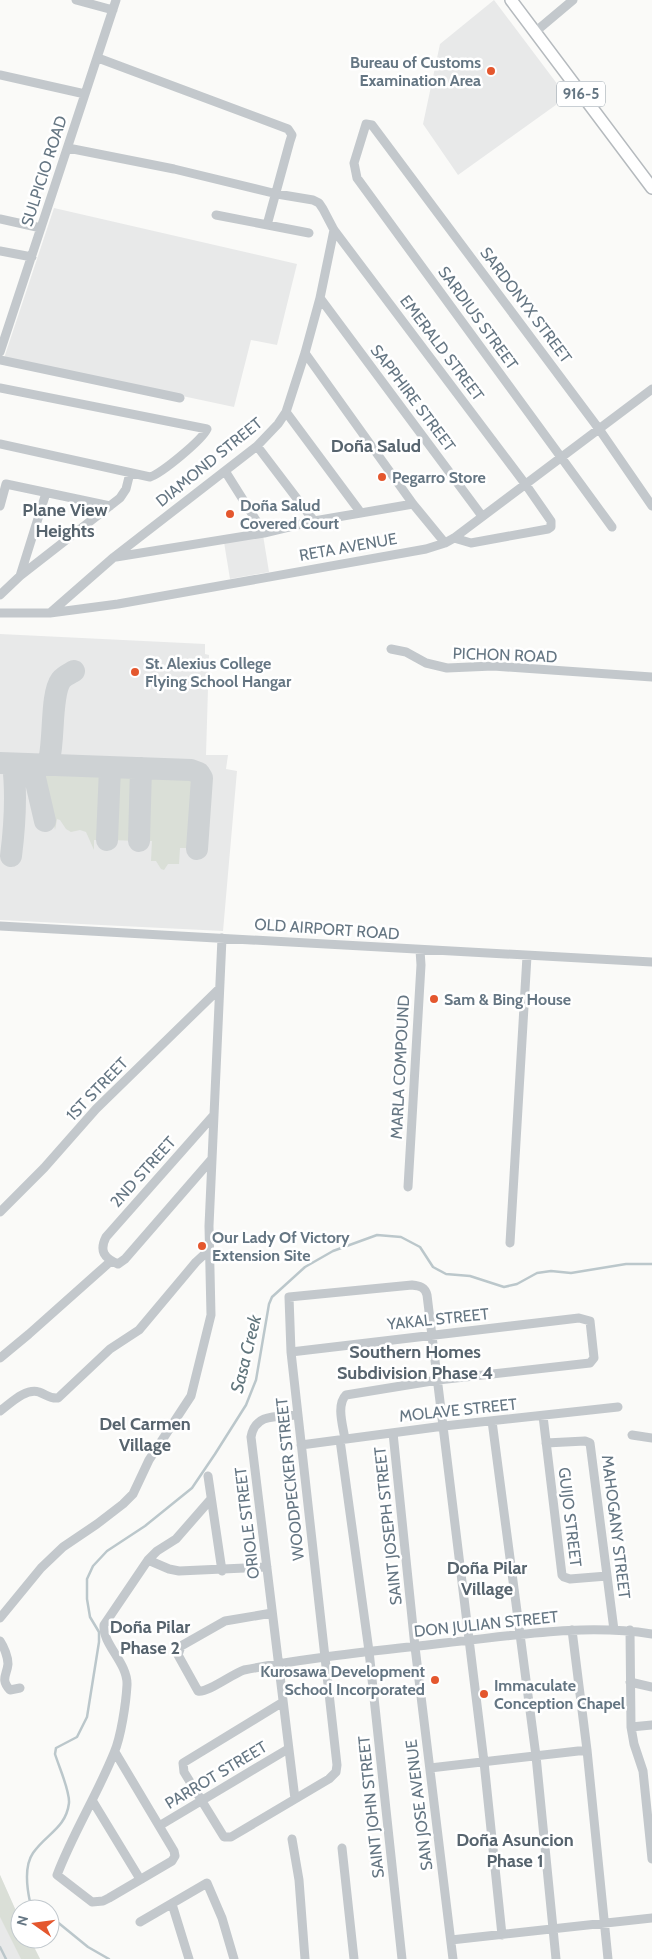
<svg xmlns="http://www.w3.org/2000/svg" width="652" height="1959" font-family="Cabin,sans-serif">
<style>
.built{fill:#e8e9e9}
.green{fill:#dadfd7}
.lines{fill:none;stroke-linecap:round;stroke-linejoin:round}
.stream{stroke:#bbc7cb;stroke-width:2.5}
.taxiway{stroke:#ced2d4;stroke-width:22}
.major-casing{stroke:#b5babe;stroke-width:14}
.minor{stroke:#c3c8cc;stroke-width:9}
.major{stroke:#fff;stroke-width:11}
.poi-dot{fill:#e4572e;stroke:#fff;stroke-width:2}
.labels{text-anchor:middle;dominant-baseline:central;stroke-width:5;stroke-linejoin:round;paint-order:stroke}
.shield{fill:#fff;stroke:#939fa8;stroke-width:1}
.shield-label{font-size:15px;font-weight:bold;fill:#657683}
.poi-label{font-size:16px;font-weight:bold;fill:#657683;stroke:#fff;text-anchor:start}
.street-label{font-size:16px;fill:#657683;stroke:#fff}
.neighbourhood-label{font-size:18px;font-weight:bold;fill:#57646e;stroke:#fff}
.water-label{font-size:18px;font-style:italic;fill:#60757c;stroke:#fff}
</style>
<rect width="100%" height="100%" fill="#fafaf8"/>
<path class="built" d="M494 0 567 97 458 175 423 124 440 44Z
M54 208 297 264 277 345 251 340 234 407 4 358Z
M263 535 269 572 230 579 224 542Z
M0 634 205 644V654L209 655 206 755H228L226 769 237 771 223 931 0 920Z
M0 1875 20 1920V1939H30L40 1959H0Z"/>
<path class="green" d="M37 771 108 774 104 840H94V850L86 832 80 830 71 832 66 829 60 820 57 819 55 830 53 819 48 820Z
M114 774 139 775 138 805H135V816H138L137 841 111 840Z
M144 775 194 777 198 782 195 845 190 848H180L179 864H168L164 870 161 869 156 861H151L152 841H142L143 816H146L147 805H143Z
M0 1875 20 1920V1939H30L40 1959H21L0 1917Z"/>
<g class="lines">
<path class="stream" d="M40 1909 30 1902C27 1888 24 1866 33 1853 46 1834 66 1828 69 1803 70 1791 59 1767 55 1754L56 1748 77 1737 87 1717 99 1642V1632L90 1617 87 1599V1579L93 1566 107 1551 145 1526 192 1488 215 1454 246 1405 256 1380 269 1304 272 1297 305 1267 333 1251 377 1235 401 1237 420 1247 433 1267 446 1274 470 1276 504 1287 517 1284 537 1273 551 1271 571 1273 626 1264H652
M50 1916 88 1947 109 1959
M0 1947 6 1959"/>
<path class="taxiway" d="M0 763 191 770 199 773 202 778 197 849
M32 765 45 821
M48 765C55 743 50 695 61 680 64 676 71 673 74 671
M107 840 110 768
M139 841 141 768
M11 856C15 824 17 795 13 764"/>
<g class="major-casing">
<path id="major" d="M511 0 652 188"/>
</g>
<path class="minor" d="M76 0 113 10
M535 32 573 0
M98 58 288 129 292 135 290 141 267 225
M0 75 85 94
M68 148 174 169 277 194 313 200 319 203 323 209 334 230 526 485 551 521V527L548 529 471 543 454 538
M216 215 309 233
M0 219 41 228
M0 251 32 257
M320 298 482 516
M0 352 116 0
M305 353 413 504 445 543
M0 360 180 398
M0 388 207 429C202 440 162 473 150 477L0 444
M286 412 361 513
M257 446 314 521
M225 471 264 533
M0 506 6 484 110 506
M612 527 357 178 354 163 366 124 372 125 599 429 652 506
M116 557 264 533 314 521 413 504
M20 576 46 493
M0 595 20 576 120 498 126 489 130 473
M0 613H50L118 604 426 549 445 543 454 538 652 389
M50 613 114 557 257 446 278 424 286 412 305 353 320 298 334 230
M391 649 406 652 426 663 447 668 493 666 652 677
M0 926 652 962
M211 1160 125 1259 118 1264C104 1258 99 1251 106 1237L213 1116
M408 1187 421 965 420 950
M0 1212 44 1168 96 1109 219 989
M510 1243 527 956
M291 1352 579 1318 590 1321 594 1358 590 1363 438 1380 346 1395C336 1405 343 1426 345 1439
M0 1358 29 1334 111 1261
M0 1411C11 1403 25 1388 39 1392 47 1395 50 1399 58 1398L110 1349 139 1330 196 1262 208 1251
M543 1416 562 1575 564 1577 570 1579 607 1576
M492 1421 536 1756 556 1959
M393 1433 415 1647 453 1959
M632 1435 652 1438
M340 1440 369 1651 402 1959
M546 1443 585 1441 590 1443 614 1630
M301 1445 444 1426 618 1407
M208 1476 222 1571
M148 1560 169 1569 179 1571 267 1567
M272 1613 225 1621 181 1646 178 1655 198 1691C208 1693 232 1674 244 1670 310 1657 377 1651 444 1643 513 1636 583 1623 652 1634
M0 1618 41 1568 63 1547 97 1524 123 1504 133 1494 149 1460 191 1396 211 1315 209 1226 222 938
M572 1630 587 1750 608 1959
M630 1630 631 1727 634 1744 643 1771 652 1859
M0 1641C4 1647 8 1657 8 1664 7 1675 0 1679 10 1690L20 1688
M630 1682 652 1687
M283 1702 183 1763 184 1772 224 1837H231L329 1779 336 1772 337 1765 298 1415 291 1352 289 1297 412 1285C420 1286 425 1287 427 1295L484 1762 502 1935
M631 1727 652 1725
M115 1752 174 1851 175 1856 172 1861 109 1898 103 1901 92 1902 57 1875C73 1833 97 1795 114 1753 121 1737 126 1703 127 1685 128 1663 102 1644 104 1625L148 1560 157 1551 176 1539 211 1499
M430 1768 587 1750
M295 1799 251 1437C255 1413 277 1417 298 1415
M92 1800 140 1879
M159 1826 288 1749
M292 1839 299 1880 305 1959
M342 1848 354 1959
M172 1904 189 1959
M140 1922 207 1883 222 1918 234 1959
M451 1940 652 1918"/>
<use href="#major" class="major"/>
</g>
<g class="poi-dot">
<circle cx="491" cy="71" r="5"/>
<circle cx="382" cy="477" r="5"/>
<circle cx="230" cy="514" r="5"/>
<circle cx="135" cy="672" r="5"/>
<circle cx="434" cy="999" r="5"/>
<circle cx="202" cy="1246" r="5"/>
<circle cx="435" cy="1680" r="5"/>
<circle cx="484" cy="1694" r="5"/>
</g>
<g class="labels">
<rect class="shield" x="557" y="81.5" width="48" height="25" rx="4"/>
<g class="shield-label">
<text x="581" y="94">916-5</text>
</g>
<g class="poi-label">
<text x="481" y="62" text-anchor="end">Bureau of Customs<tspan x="481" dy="18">Examination Area</tspan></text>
<text x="392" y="477">Pegarro Store</text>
<text x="240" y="505">Doña Salud<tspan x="240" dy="18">Covered Court</tspan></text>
<text x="145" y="663">St. Alexius College<tspan x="145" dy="18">Flying School Hangar</tspan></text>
<text x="444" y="999">Sam &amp; Bing House</text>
<text x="212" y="1237">Our Lady Of Victory<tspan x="212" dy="18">Extension Site</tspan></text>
<text x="425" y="1671" text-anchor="end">Kurosawa Development<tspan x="425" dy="18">School Incorporated</tspan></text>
<text x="494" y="1685">Immaculate<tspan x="494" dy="18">Conception Chapel</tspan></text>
</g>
<g class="street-label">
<text transform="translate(44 171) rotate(-72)">SULPICIO ROAD</text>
<text transform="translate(526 305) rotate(53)">SARDONYX STREET</text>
<text transform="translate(478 318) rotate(54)">SARDIUS STREET</text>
<text transform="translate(442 348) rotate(53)">EMERALD STREET</text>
<text transform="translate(413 398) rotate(53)">SAPPHIRE STREET</text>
<text transform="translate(209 462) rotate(-39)">DIAMOND STREET</text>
<text transform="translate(348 547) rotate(-10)">RETA AVENUE</text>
<text transform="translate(505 655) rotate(2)">PICHON ROAD</text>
<text transform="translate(327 929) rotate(4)">OLD AIRPORT ROAD</text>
<text transform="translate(400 1067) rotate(-87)">MARLA COMPOUND</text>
<text transform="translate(97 1089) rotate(-46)">1ST STREET</text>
<text transform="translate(143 1172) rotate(-48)">2ND STREET</text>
<text transform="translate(438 1319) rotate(-6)">YAKAL STREET</text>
<text transform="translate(458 1410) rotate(-6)">MOLAVE STREET</text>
<text transform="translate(290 1479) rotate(-96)">WOODPECKER STREET</text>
<text transform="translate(570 1517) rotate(83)">GUIJO STREET</text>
<text transform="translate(247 1523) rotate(-97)">ORIOLE STREET</text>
<text transform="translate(388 1526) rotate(-96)">SAINT JOSEPH STREET</text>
<text transform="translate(616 1527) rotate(83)">MAHOGANY STREET</text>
<text transform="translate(486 1624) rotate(-6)">DON JULIAN STREET</text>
<text transform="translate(216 1775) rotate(-31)">PARROT STREET</text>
<text transform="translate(419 1805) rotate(-97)">SAN JOSE AVENUE</text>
<text transform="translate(371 1807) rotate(-96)">SAINT JOHN STREET</text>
</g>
<g class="neighbourhood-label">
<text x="376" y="446">Doña Salud</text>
<text x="65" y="510">Plane View<tspan x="65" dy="21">Heights</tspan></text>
<text x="415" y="1352">Southern Homes<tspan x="415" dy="21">Subdivision Phase 4</tspan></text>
<text x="145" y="1424">Del Carmen<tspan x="145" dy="21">Village</tspan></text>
<text x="487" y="1568">Doña Pilar<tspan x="487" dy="21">Village</tspan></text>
<text x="150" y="1627">Doña Pilar<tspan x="150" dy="21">Phase 2</tspan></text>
<text x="515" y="1840">Doña Asuncion<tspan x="515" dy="21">Phase 1</tspan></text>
</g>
<g class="water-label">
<text transform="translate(246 1354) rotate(-76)">Sasa Creek</text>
</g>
</g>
<g transform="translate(35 1924) rotate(284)"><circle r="24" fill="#ffffff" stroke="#c1c8cd"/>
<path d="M0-4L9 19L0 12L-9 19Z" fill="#e4572e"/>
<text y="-8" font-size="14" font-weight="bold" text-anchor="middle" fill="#657683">N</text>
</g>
</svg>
